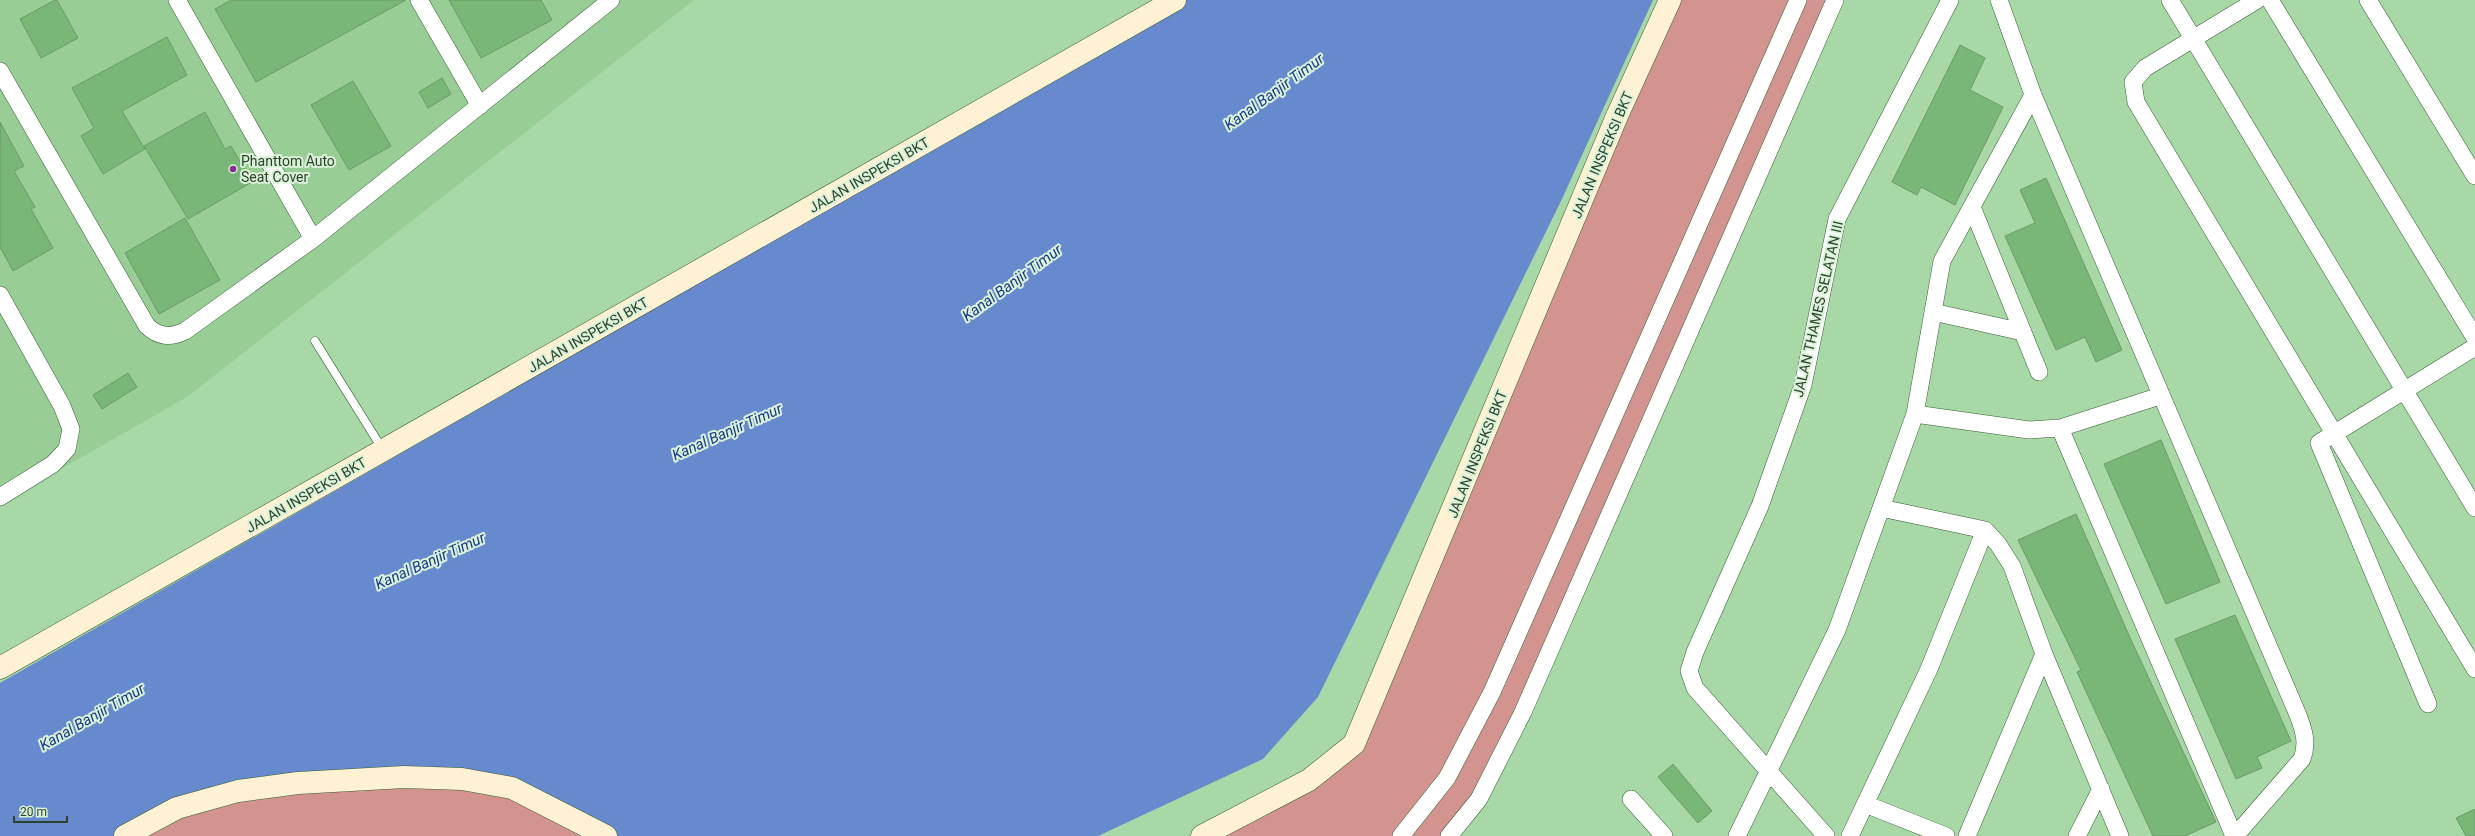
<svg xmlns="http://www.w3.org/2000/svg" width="2475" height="836" font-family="Roboto,sans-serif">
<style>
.built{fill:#98ce96}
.green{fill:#d3938e}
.water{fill:#6789ce}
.building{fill:#78b777;stroke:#6c9a6a}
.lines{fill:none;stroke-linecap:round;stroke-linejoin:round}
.lane-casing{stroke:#335f32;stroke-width:9}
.street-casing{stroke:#335f32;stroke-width:18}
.secondary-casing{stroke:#335f32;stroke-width:23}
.lane{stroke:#fff;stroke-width:8}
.street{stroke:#fff;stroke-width:17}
.secondary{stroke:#fef1d4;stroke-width:22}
.poi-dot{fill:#8b2c95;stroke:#d9f2d8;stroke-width:1.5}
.labels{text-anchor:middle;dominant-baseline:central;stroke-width:4;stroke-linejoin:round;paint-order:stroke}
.street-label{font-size:14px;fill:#2c402b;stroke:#d9f2d8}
.poi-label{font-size:14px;fill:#2c402b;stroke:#d9f2d8;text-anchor:start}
.water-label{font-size:15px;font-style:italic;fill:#163889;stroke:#d9f2d8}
</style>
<rect width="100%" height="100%" fill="#a8d8a6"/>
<path class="built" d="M0 0H694L187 397 0 504Z"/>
<path class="green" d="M1672 0H1836L1523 712 1449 836H1202L1354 744Z
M462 779 606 836H125L238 791Z"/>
<path class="water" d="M1185 0H1653L1561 201 1318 697 1263 759 1098 836H607L491 783 238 791 128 836H0V683L824 211Z"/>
<path class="building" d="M55 0H57L78 38 41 58 20 19Z
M231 0H406L256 82 215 9Z
M449 0H541L552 20 481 58Z
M167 37 187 75 122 111 145 149 103 174 81 136 94 128 72 88Z
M1960 45 1985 58 1970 90 2003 107 1955 205 1921 187 1917 195 1892 182Z
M442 78 451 94 428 108 419 92Z
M353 81 391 146 349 170 311 105Z
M205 112 225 149 231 146 252 182 188 219 144 146Z
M0 122 24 166 14 171 35 207 31 209 53 248 13 271 0 247Z
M2046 178 2122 350 2096 362 2085 337 2056 350 2005 236 2035 223 2020 190Z
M185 218 220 280 159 314 125 253Z
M128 373 137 387 102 409 93 395Z
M2161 440 2220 582 2166 604 2104 464Z
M2076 514 2131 640 2216 822 2185 836H2153L2077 672 2081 670 2018 540Z
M2235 615 2291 741 2257 757 2262 768 2236 779 2175 639Z
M1673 764 1712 811 1698 823 1658 777Z
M2475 809V836H2466L2456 818Z"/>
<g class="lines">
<g class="lane-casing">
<path id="lane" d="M315 341 383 450"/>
</g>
<g class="street-casing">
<path id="street" d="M177 0 313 239
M419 0 480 106
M1999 0 2033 95 2298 715C2304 731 2308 743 2302 759L2235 836
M2170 0 2475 508
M2257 0 2145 68 2133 82 2136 102 2475 669
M2270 0 2475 338
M2368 0 2475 176
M0 71 147 326C159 337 170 338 185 331L313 239 611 0
M1972 207 2039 372
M0 295 62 406 71 429 67 449 53 464 0 497
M1933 312 2023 332
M1915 414 2029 430 2060 428 2160 396
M2060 428 2234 836
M1881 508 1985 530 1998 544 2012 566 2044 654 2120 836
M2428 704 2319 443 2475 347
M1631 799 1664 836
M1865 804 1946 836
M1401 836 1447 778 1492 692 1798 0
M1449 836 1479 799 1523 712 1835 0
M1737 836 1837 630 1915 414 1942 261 2033 95
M1826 836 1695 688 1689 671 1695 652 1760 506 1803 385 1837 219 1950 0
M1850 836 1929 669 1985 530
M1967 836 2044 654
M2077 836 2101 789"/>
</g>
<g class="secondary-casing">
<path id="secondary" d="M0 668 1175 0
M125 836 177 808 238 791 298 783 404 777 462 779 512 788 606 836
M1202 836 1309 780 1354 744 1617 116 1670 0"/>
</g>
<use href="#lane" class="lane"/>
<use href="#street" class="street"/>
<use href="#secondary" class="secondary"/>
</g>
<circle class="poi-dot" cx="233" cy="169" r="4"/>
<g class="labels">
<g class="street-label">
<text transform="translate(1602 155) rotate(-67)">JALAN INSPEKSI BKT</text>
<text transform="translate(869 175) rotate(-30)">JALAN INSPEKSI BKT</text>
<text transform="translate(1818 309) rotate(-77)">JALAN THAMES SELATAN III</text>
<text transform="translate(588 335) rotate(-30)">JALAN INSPEKSI BKT</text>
<text transform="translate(1477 454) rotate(-68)">JALAN INSPEKSI BKT</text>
<text transform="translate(306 495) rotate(-30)">JALAN INSPEKSI BKT</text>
</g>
<g class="poi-label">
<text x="241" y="161">Phanttom Auto<tspan x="241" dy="16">Seat Cover</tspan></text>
</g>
<g class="water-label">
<text transform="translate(1274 92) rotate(-36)">Kanal Banjir Timur</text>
<text transform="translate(1012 283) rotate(-36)">Kanal Banjir Timur</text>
<text transform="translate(727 432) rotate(-24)">Kanal Banjir Timur</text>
<text transform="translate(430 561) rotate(-24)">Kanal Banjir Timur</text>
<text transform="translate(92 717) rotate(-30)">Kanal Banjir Timur</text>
</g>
</g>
<path d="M14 816v6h53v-6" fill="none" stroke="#2c402b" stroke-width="2"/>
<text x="20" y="816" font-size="12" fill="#2c402b" stroke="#d9f2d8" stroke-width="3" paint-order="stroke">20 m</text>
</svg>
